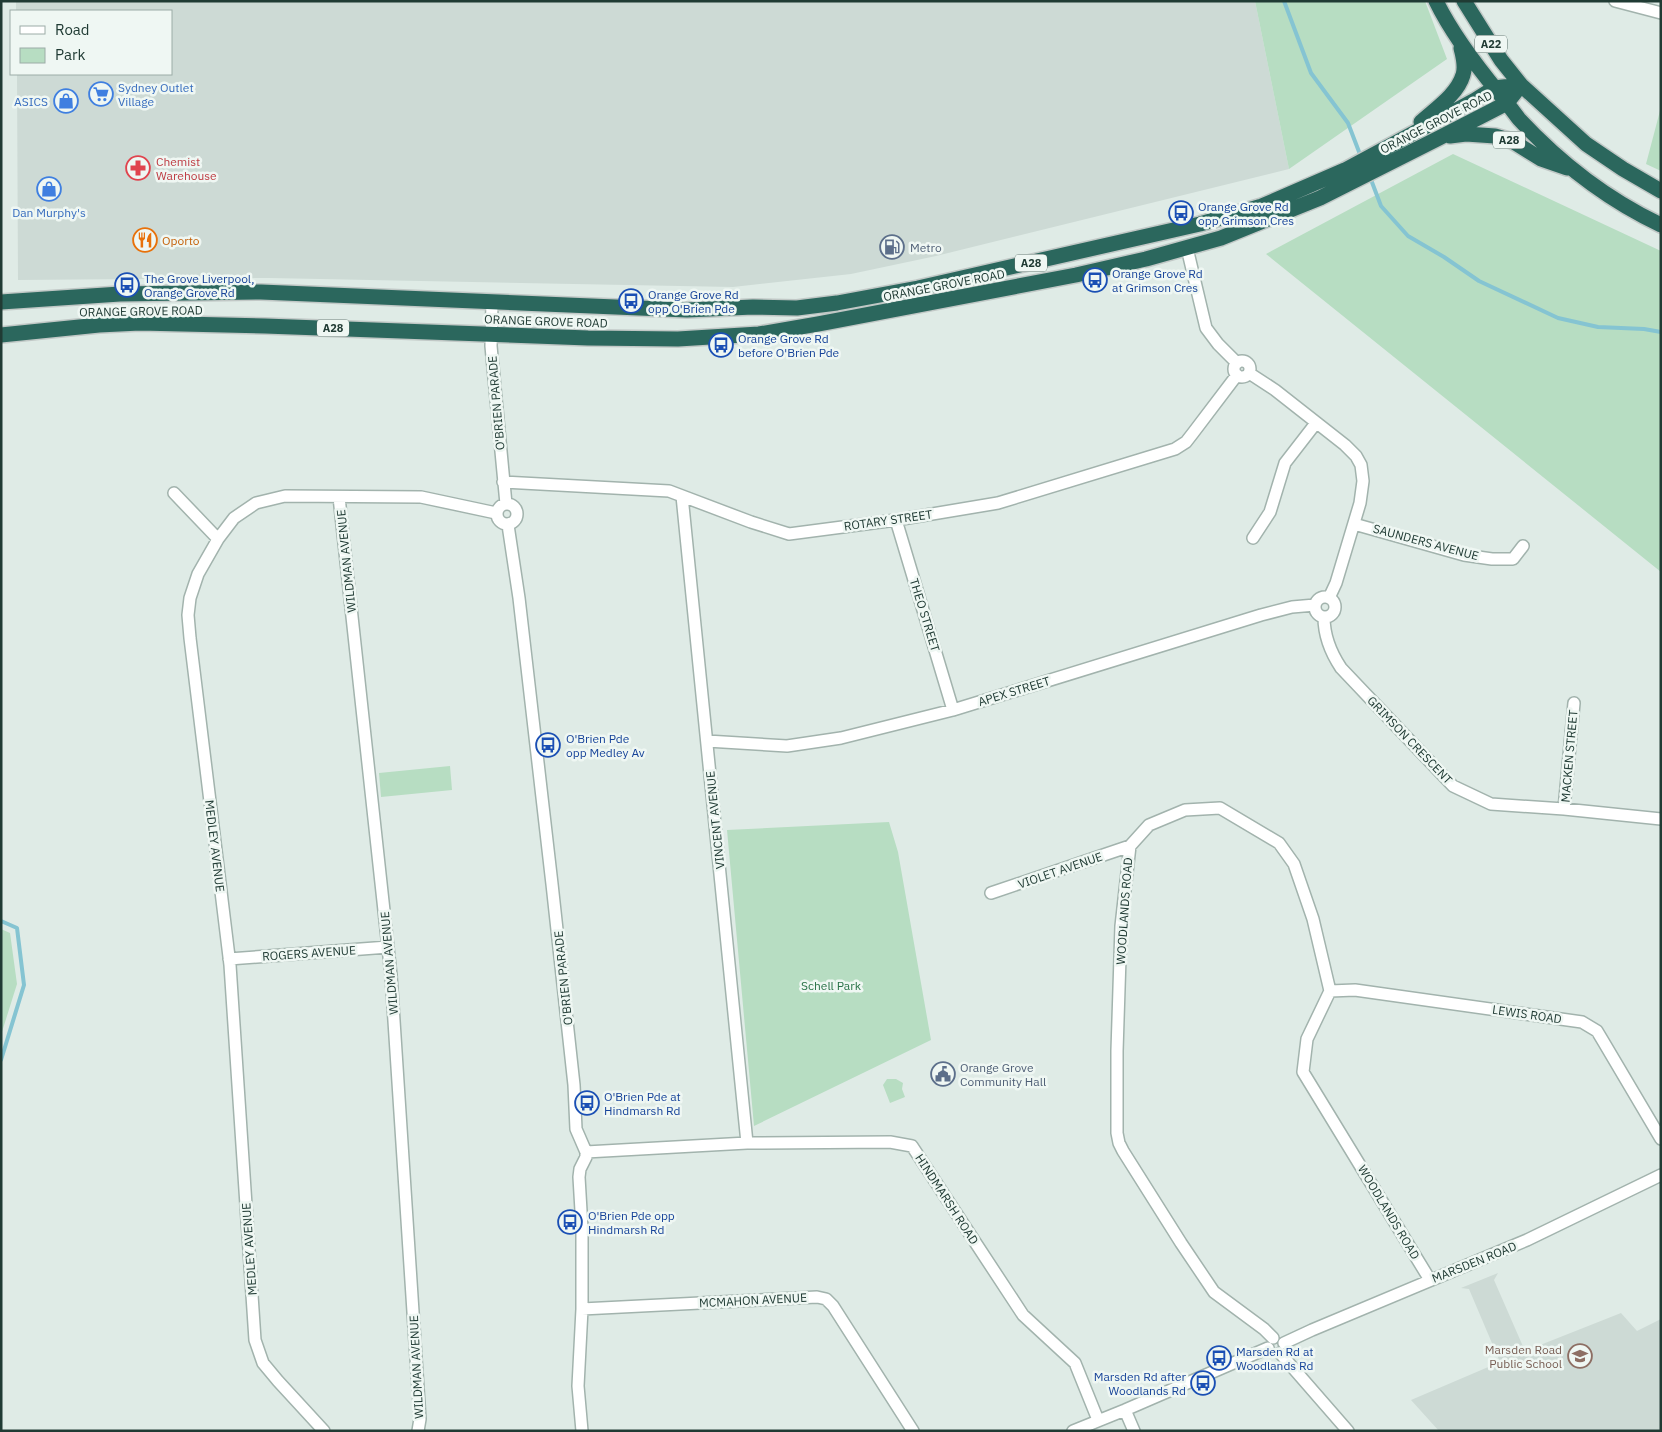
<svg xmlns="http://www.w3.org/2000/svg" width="1662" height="1432" font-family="'IBM Plex Sans',sans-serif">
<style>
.built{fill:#cddad5}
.green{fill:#b7ddc2}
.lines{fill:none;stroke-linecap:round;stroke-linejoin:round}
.stream{stroke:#85c4d2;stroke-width:4}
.street-casing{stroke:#a2b3ad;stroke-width:14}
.highway-casing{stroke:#c1c8c6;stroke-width:18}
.street{stroke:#fff;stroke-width:11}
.highway{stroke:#2b675d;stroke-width:15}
.labels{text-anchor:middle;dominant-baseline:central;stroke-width:5;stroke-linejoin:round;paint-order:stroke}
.shield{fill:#eff7f3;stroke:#5e736d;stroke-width:1}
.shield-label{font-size:11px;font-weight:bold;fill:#203b34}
.shop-label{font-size:12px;fill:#366cbe;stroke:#eff7f3;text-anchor:start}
.street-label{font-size:12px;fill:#203b34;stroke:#eff7f3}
.health-label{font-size:12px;fill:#be3a42;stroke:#eff7f3;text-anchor:start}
.transit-label{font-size:12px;fill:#164399;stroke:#eff7f3;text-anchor:start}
.food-label{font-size:12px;fill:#c56008;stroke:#eff7f3;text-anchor:start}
.service-label{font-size:12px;fill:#4e5e75;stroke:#eff7f3;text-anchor:start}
.park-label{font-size:12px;fill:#297247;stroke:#eff7f3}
.education-label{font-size:12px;fill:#785e54;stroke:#eff7f3;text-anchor:end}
</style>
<rect width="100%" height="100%" fill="#dfebe6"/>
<path class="built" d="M16 1H1255L1289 169 936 256 851 274 733 287 269 278 18 280 17 74H171V11H16Z
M1498 1273 1494 1280 1525 1351 1621 1313 1637 1331 1661 1319V1431H1439L1411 1400 1500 1362 1469 1289 1461 1288Z"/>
<path class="green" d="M1255 1H1425L1447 59 1289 169Z
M1661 107V171L1646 164Z
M1453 154 1661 251V572L1266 254Z
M450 766 452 790 381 797 379 773Z
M889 822 898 852 931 1040 754 1126 727 830Z
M1 929 10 933 17 984 1 1035Z
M887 1079H896L903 1083 902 1089 905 1097 890 1103 883 1085Z"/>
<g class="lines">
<path class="stream" d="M1284 1 1311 73 1348 123 1361 157
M1370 177 1381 206 1408 236 1444 257 1479 281 1558 318 1598 327 1644 329 1661 332
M1 921 17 928 24 985 1 1060"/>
<g class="street-casing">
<path id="street" d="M1615 1 1661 13
M1187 248 1206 328 1218 344 1237 363
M492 303 491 346 506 504
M1234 369a8 8 0 1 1 16 0a8 8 0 1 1-16 0Z
M1249 373 1275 390 1345 445 1356 456 1361 465 1363 481 1360 503 1336 583 1329 598
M503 482 669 491 751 522 789 534 896 520 998 503 1175 449 1186 442 1193 433 1237 375
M174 493 218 539
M682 496 747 1143
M339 497 391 975 420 1419 418 1431
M497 514a10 10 0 1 1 20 0a10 10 0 1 1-20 0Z
M896 520 953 710
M1354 524 1464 555 1492 559H1513L1523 546
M508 525 519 598 552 884 574 1085 576 1129 586 1152V1157L580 1169 579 1177 582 1228V1309L578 1386 582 1431
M1253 538 1270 512 1285 463 1316 423
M1315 607a10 10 0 1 1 20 0a10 10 0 1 1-20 0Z
M1324 617C1324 636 1331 653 1341 668L1453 786 1491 804 1564 809 1661 819
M707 741 787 746 841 738 953 710 1261 615 1292 607 1315 605
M1564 809 1574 703
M991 893 1130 846
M229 959 388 947
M1330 991 1355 990 1582 1022 1597 1031 1603 1041 1661 1139
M586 1152 747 1143 890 1142 912 1146 1023 1315 1075 1363 1098 1420
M582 1309 817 1297 826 1299 833 1306 913 1431
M1273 1338 1264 1329 1214 1292 1181 1243 1123 1151 1119 1143 1117 1133V1051L1121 926 1130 846 1149 825 1185 810 1220 808 1279 843 1294 864 1313 919 1330 991 1307 1039 1303 1072 1430 1280
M1284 1343 1312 1330 1527 1240 1661 1175
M1280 1353 1348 1431
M1125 1410 1134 1431
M324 1431 278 1381 263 1363 255 1340 230 965 190 638 188 615 190 598 198 574 218 539 234 518 256 503 285 496 421 497 496 513
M1073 1431 1125 1410 1268 1348"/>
</g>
<g class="highway-casing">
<path id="highway" d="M1436 1C1452 34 1475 64 1498 92 1505 100 1512 110 1519 119 1560 163 1606 199 1661 225
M1464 1 1501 60 1521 85 1586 144 1623 169 1661 191
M1421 122C1435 109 1457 95 1463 75 1466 66 1463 57 1461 48
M1450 136 1466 134 1495 136 1512 141 1541 159 1567 168
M1 302 120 294 261 292 687 310 753 307 797 308 837 303 918 288 1200 224 1262 206 1345 170 1475 100 1494 88 1521 85
M1 335 99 325 140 323 265 326 588 338 678 339 759 334 818 324 1076 275 1146 259 1221 238 1320 198 1439 138 1507 103 1521 85"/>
</g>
<use href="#street" class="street"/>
<use href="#highway" class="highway"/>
</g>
<defs>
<g id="supermarket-ring" transform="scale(1.25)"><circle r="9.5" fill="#eff7f3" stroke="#3f7fe0" stroke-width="1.5"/><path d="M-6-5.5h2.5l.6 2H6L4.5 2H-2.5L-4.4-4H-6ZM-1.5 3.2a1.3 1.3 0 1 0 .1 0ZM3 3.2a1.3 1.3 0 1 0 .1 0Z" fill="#3f7fe0"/></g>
<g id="shop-ring" transform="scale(1.25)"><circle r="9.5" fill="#eff7f3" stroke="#3f7fe0" stroke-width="1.5"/><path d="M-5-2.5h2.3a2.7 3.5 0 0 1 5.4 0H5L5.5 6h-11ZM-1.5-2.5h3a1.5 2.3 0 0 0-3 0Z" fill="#3f7fe0"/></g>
<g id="pharmacy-ring" transform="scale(1.25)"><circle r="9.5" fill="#eff7f3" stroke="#e0444e" stroke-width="1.5"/><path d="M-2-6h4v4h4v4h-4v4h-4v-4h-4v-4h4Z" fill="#e0444e"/></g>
<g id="bus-ring" transform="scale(1.25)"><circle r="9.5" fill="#eff7f3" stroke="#1a4fb4" stroke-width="1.5"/><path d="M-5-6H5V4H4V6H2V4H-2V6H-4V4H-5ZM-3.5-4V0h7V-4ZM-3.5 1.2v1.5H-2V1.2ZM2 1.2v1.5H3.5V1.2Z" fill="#1a4fb4"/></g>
<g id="restaurant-ring" transform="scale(1.25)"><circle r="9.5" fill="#eff7f3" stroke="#e8710a" stroke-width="1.5"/><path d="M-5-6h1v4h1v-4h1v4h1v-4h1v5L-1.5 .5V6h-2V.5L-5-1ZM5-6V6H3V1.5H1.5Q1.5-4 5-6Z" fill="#e8710a"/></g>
<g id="fuel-ring" transform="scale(1.25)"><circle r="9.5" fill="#eff7f3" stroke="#5c6f8a" stroke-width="1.5"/><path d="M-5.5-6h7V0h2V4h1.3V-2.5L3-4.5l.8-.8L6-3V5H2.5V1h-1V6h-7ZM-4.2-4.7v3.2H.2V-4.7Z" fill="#5c6f8a"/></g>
<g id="civic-ring" transform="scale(1.25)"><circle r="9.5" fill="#eff7f3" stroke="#5c6f8a" stroke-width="1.5"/><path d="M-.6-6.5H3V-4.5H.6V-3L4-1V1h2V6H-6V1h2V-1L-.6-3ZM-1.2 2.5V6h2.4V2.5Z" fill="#5c6f8a"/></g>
<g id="school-ring" transform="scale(1.25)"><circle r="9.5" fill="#eff7f3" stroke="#8d6e63" stroke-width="1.5"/><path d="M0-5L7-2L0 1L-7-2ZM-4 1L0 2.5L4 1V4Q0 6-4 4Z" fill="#8d6e63"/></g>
</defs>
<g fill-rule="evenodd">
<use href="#supermarket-ring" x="101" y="94"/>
<use href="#shop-ring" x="66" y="101"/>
<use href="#pharmacy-ring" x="138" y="168"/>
<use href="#shop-ring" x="49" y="189"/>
<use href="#bus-ring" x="1181" y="213"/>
<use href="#restaurant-ring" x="145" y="240"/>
<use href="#fuel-ring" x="892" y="247"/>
<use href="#bus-ring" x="1095" y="280"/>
<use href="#bus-ring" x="127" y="285"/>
<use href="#bus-ring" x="631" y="301"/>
<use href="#bus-ring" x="721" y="345"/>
<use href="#bus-ring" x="548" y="745"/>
<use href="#civic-ring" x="943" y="1074"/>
<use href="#bus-ring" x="587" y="1103"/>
<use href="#bus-ring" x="570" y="1222"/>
<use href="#school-ring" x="1580" y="1356"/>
<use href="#bus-ring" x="1219" y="1358"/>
<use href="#bus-ring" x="1203" y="1383"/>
</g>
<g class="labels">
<g class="shield">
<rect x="1475" y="35.5" width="32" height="17" rx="4"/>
<rect x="1493" y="131.5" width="32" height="17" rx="4"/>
<rect x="1015" y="254.5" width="32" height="17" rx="4"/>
<rect x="317" y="319.5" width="32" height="17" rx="4"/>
</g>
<g class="shield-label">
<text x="1491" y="44">A22</text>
<text x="1509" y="140">A28</text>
<text x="1031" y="263">A28</text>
<text x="333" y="328">A28</text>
</g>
<g class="shop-label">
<text x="118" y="87">Sydney Outlet<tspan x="118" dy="14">Village</tspan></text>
<text x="48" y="101" text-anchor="end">ASICS</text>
<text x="49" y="212" text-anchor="middle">Dan Murphy's</text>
</g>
<g class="street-label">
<text transform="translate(1436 122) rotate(-27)">ORANGE GROVE ROAD</text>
<text transform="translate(944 285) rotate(-11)">ORANGE GROVE ROAD</text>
<text transform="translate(141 311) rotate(-1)">ORANGE GROVE ROAD</text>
<text transform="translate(546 321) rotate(2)">ORANGE GROVE ROAD</text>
<text transform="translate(496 403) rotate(-95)">O'BRIEN PARADE</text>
<text transform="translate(888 520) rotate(-8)">ROTARY STREET</text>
<text transform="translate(1426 542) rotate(15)">SAUNDERS AVENUE</text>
<text transform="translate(346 561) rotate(-96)">WILDMAN AVENUE</text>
<text transform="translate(925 615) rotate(73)">THEO STREET</text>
<text transform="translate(1014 691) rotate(-17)">APEX STREET</text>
<text transform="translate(1410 740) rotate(46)">GRIMSON CRESCENT</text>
<text transform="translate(1569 756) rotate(-85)">MACKEN STREET</text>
<text transform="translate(715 820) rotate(-96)">VINCENT AVENUE</text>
<text transform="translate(215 846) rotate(83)">MEDLEY AVENUE</text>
<text transform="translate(1060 870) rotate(-19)">VIOLET AVENUE</text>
<text transform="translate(1124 911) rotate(-86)">WOODLANDS ROAD</text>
<text transform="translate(309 953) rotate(-4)">ROGERS AVENUE</text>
<text transform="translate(389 963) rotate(-95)">WILDMAN AVENUE</text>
<text transform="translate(563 978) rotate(-96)">O'BRIEN PARADE</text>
<text transform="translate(1527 1014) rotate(8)">LEWIS ROAD</text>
<text transform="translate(947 1199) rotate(57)">HINDMARSH ROAD</text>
<text transform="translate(1389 1212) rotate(59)">WOODLANDS ROAD</text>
<text transform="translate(249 1249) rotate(-94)">MEDLEY AVENUE</text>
<text transform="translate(1474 1262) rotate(-22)">MARSDEN ROAD</text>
<text transform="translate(753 1300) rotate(-3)">MCMAHON AVENUE</text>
<text transform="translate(416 1367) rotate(-93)">WILDMAN AVENUE</text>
</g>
<g class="health-label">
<text x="156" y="161">Chemist<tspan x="156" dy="14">Warehouse</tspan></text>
</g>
<g class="transit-label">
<text x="1198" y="206">Orange Grove Rd<tspan x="1198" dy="14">opp Grimson Cres</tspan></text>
<text x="1112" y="273">Orange Grove Rd<tspan x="1112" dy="14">at Grimson Cres</tspan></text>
<text x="144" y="278">The Grove Liverpool,<tspan x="144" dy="14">Orange Grove Rd</tspan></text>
<text x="648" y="294">Orange Grove Rd<tspan x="648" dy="14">opp O'Brien Pde</tspan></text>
<text x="738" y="338">Orange Grove Rd<tspan x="738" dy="14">before O'Brien Pde</tspan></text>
<text x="566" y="738">O'Brien Pde<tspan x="566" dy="14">opp Medley Av</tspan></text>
<text x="604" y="1096">O'Brien Pde at<tspan x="604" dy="14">Hindmarsh Rd</tspan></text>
<text x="588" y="1215">O'Brien Pde opp<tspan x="588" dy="14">Hindmarsh Rd</tspan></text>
<text x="1236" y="1351">Marsden Rd at<tspan x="1236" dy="14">Woodlands Rd</tspan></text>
<text x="1186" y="1376" text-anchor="end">Marsden Rd after<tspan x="1186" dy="14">Woodlands Rd</tspan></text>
</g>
<g class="food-label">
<text x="162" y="240">Oporto</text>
</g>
<g class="service-label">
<text x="910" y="247">Metro</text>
<text x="960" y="1067">Orange Grove<tspan x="960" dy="14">Community Hall</tspan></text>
</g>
<g class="park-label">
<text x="831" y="985">Schell Park</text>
</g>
<g class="education-label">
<text x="1562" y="1349">Marsden Road<tspan x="1562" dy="14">Public School</tspan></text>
</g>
</g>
<rect width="1662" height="1432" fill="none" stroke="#203b34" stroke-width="5"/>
<rect x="10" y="10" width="162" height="65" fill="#eff7f3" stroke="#9caca7"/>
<rect x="20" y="26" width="25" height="8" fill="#ffffff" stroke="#9caca7"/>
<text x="55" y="35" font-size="15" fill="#203b34">Road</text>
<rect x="20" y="48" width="25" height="15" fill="#b7ddc2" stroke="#9caca7"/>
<text x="55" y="60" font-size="15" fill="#203b34">Park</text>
</svg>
